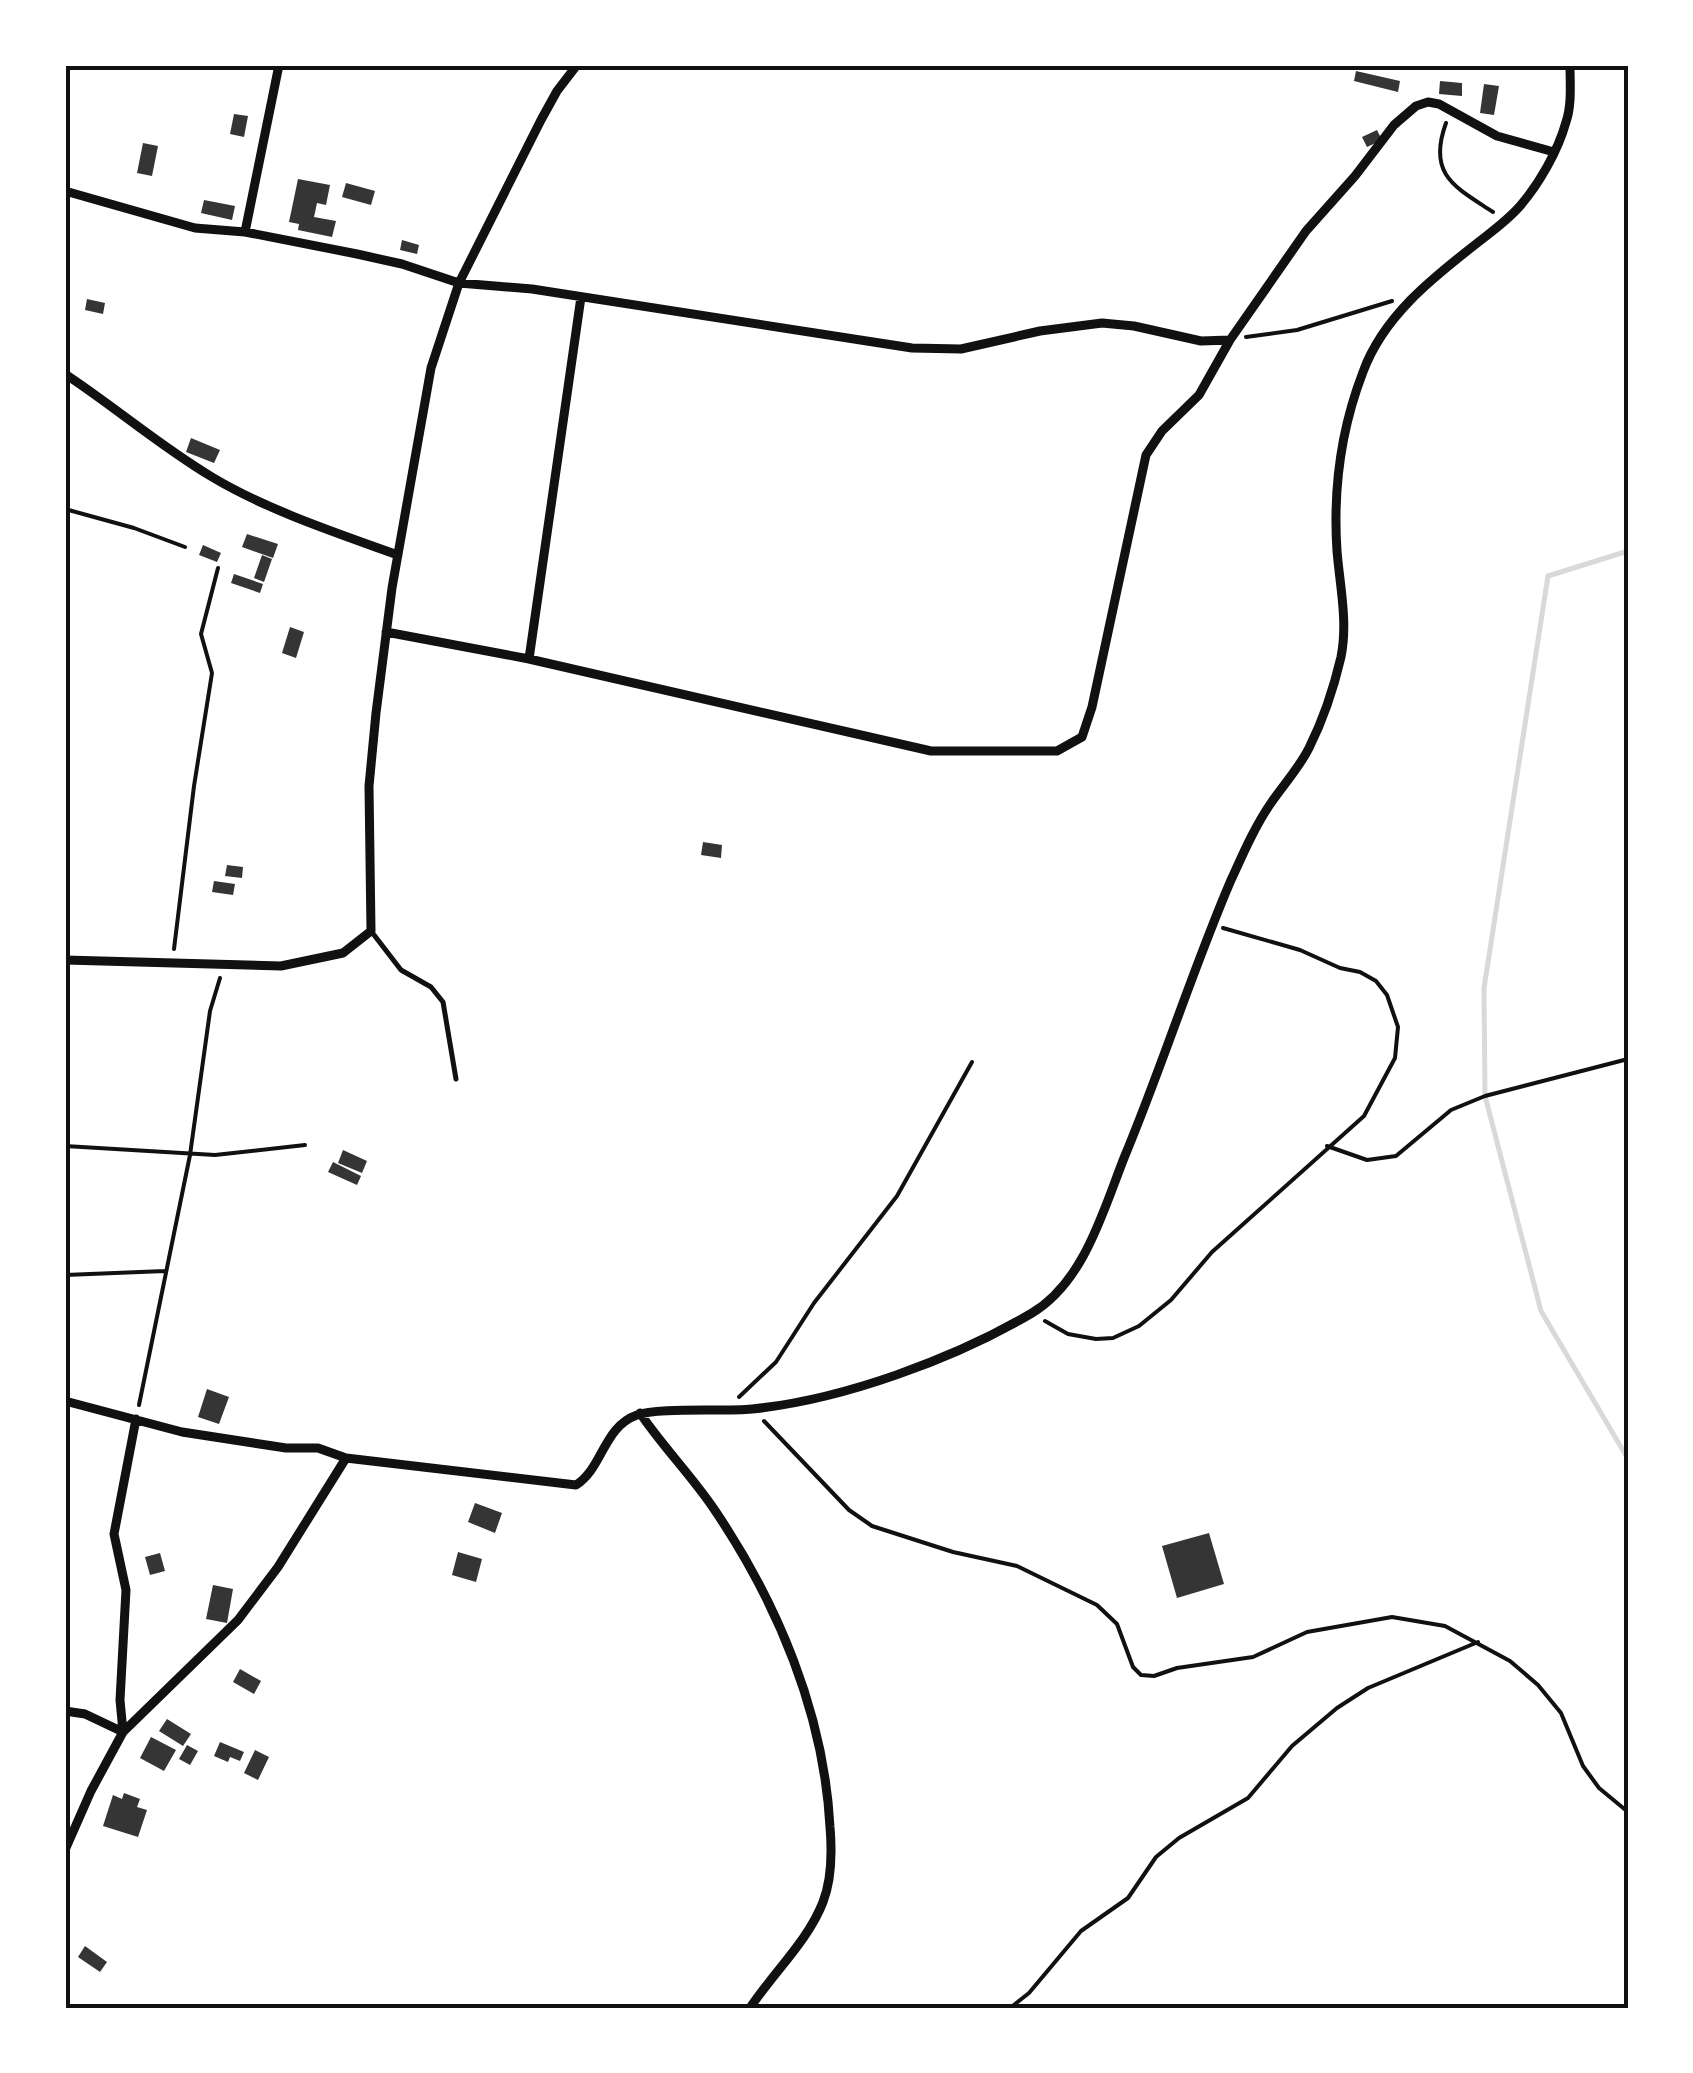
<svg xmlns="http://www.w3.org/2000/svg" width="1693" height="2073" font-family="Quicksand,sans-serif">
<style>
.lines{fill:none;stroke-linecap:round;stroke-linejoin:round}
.stream{stroke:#d9d9d9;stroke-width:5}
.building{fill:#353535}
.path{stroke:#111;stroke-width:4}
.service{stroke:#111;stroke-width:5}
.minor{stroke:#111;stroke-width:9}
.neatline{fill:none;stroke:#111;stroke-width:4}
</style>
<rect width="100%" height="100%" fill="#fff"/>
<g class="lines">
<path class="stream" d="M1628 551 1548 576 1484 988 1485 1096 1541 1311 1628 1459"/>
</g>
<path class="building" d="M1356 71 1400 81 1398 92 1354 81Z
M1440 81 1462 83V96L1439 94Z
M1484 84 1499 86 1494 115 1480 113Z
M234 114 248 116 244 137 230 134Z
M1377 130 1382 140 1367 147 1362 137Z
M143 143 158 146 152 176 137 173Z
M298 179 330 185 326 205 317 203 314 217 336 221 332 237 298 230 299 224 289 222Z
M346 183 375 191 371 205 342 197Z
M204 200 235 206 232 220 201 213Z
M402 240 419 245 417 254 400 250Z
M87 299 105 303 103 314 85 310Z
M191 438 220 450 214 463 186 452Z
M247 534 278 544 273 558 242 547Z
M203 545 221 553 217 562 199 555Z
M262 555 272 559 264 582 254 578Z
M234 574 263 584 260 593 231 583Z
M290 627 304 632 296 658 282 653Z
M703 842 722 845 721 858 701 855Z
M227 865 243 867 242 878 225 876Z
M214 881 235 884 233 895 212 892Z
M343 1150 367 1161 362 1173 338 1163Z
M333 1162 361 1176 357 1185 328 1172Z
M207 1389 229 1397 219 1424 198 1417Z
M475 1503 502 1513 495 1533 468 1522Z
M1209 1533 1224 1584 1177 1598 1162 1546Z
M458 1552 482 1559 476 1582 452 1575Z
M160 1553 165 1571 150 1575 145 1557Z
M213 1585 233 1589 227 1623 206 1619Z
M240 1669 261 1681 254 1694 233 1682Z
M167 1719 191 1734 183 1746 159 1731Z
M151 1737 176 1750 164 1771 140 1758Z
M220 1742 244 1752 240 1761 230 1757 228 1762 214 1756Z
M187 1745 198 1751 190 1765 179 1759Z
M255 1750 269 1757 258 1780 244 1773Z
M124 1793 140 1799 137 1807 147 1810 138 1837 103 1826 113 1795 122 1799Z
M85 1946 107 1962 100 1972 78 1957Z"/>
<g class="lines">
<path class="path" d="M1446 123C1427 175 1455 187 1493 212
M1246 337 1297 330 1392 301
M65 509 134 528 185 547
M174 949 194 786 212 673 201 634 218 568
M65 1146 215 1155 305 1145
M1327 1146 1367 1160 1396 1156 1451 1110 1485 1096 1628 1059
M65 1275 165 1271
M1045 1321 1068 1334 1096 1339 1113 1338 1139 1326 1171 1300 1212 1252 1364 1116 1395 1058 1398 1027 1387 995 1376 981 1360 972 1340 968 1300 950 1223 928
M739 1397 776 1362 814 1303 897 1196 972 1062
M139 1405 190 1155 210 1011 220 978
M764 1421 849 1510 872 1526 953 1552 1017 1566 1097 1605 1117 1624 1133 1667 1141 1675 1154 1676 1177 1668 1253 1657 1307 1632 1392 1617 1445 1626 1510 1661 1538 1685 1561 1713 1583 1766 1599 1788 1628 1812
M1010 2008 1029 1993 1081 1931 1128 1898 1156 1857 1179 1838 1248 1798 1292 1746 1337 1708 1368 1688 1478 1642"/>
<path class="service" d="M371 931 401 970 431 987 443 1002 456 1079"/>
<path class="minor" d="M65 191 195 228 245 232 357 254 402 264 459 283 532 289 912 348 961 349 1040 331 1102 323 1134 326 1201 341 1230 340 1306 231 1355 176 1394 125 1416 106 1428 102 1439 104 1497 136 1554 152
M245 232 279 65
M65 374C115 407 160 446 212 477 267 510 337 533 398 555
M386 632 529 659 931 751H1057L1082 737 1092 707 1146 455 1162 431 1199 395 1230 340
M529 659 581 297
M65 960 281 966 343 953 371 931 369 786 376 713 392 588 431 368 459 283 541 120 557 91 577 65
M65 1401 182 1432 286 1448H318L346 1458 576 1485C603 1468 603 1427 637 1415 658 1407 724 1412 752 1409 842 1400 954 1359 1032 1313 1084 1282 1103 1211 1124 1158 1162 1067 1192 971 1231 880 1243 854 1255 826 1271 803 1284 784 1299 768 1309 748 1323 720 1334 687 1341 657 1348 622 1340 587 1337 551 1333 491 1341 429 1363 372 1383 317 1431 279 1476 244 1491 232 1507 221 1520 206 1539 184 1558 151 1566 122 1572 105 1570 83 1570 65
M640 1413C663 1447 691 1475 714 1509 777 1602 824 1713 830 1827 832 1851 832 1879 823 1902 808 1941 773 1973 750 2008
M65 1711 85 1714 123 1732
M123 1732 120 1700 126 1590 114 1534 136 1419
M65 1850 91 1791 123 1732 238 1620 278 1567 346 1458"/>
</g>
<rect width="1693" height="2073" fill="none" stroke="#ffffff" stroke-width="135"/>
<rect x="68" y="68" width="1558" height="1938" class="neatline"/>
</svg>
